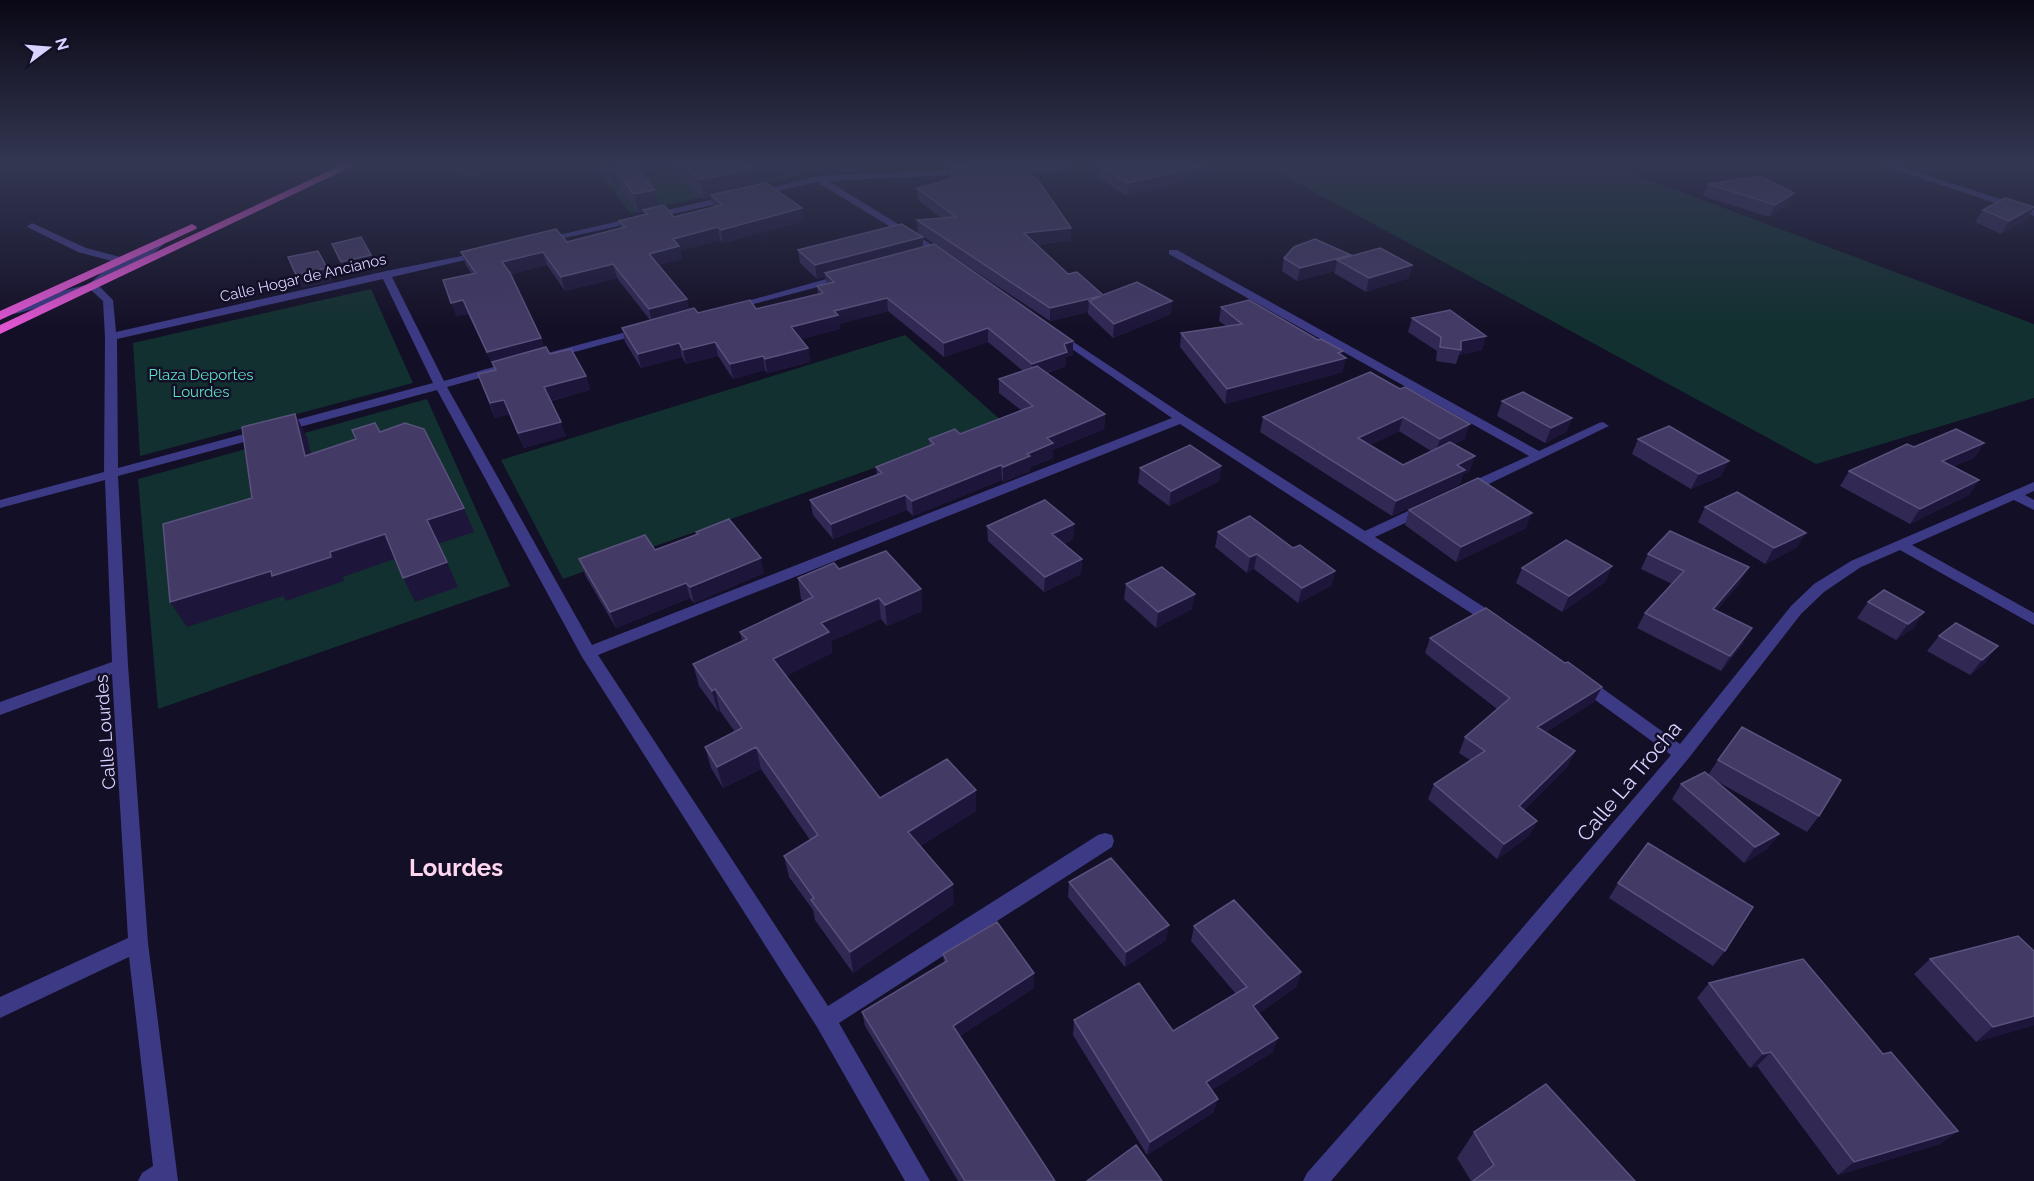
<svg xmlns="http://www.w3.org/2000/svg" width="2034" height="1181" font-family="Raleway,sans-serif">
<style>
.green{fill:#12302f}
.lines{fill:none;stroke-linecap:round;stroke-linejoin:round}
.minor{fill:#3d3a85;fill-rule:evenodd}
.trunk{fill:#e055d1;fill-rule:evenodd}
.wall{fill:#312854;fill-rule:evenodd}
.shaded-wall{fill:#1d163a}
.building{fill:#433a66;stroke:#5a527e;stroke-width:1.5}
.labels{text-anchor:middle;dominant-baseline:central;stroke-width:5;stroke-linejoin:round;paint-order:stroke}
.far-street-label{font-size:15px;fill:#d9d4ff;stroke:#130f26}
.far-park-label{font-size:15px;fill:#5fe0c0;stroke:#130f26}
.street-label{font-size:18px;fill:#d9d4ff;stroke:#130f26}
.near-street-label{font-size:21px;fill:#d9d4ff;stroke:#130f26}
.near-neighbourhood-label{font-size:24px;font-weight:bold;fill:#ffd6f0;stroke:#130f26}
</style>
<rect width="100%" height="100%" fill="#130f26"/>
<path class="green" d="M389 163H582L568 169 466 176Z
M592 163H808L820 171 630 213Z
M1261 163H1604L2034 324V398L1816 464Z
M371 289 413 383 140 456 133 343Z
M905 335 1003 422 563 579 501 460Z
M427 399 510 586 158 709 138 479Z"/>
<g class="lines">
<path class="minor" d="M1876 163H1889L2034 210V216Z
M1069 165 1072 166V170L1003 174 999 171 1003 168Z
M970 169 973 170V174L828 181 947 254V258L943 259 817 182 755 196 750 193 818 176Z
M732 195 737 198 735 200 542 243 537 240Z
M32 223 86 248 124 258 125 260 147 250 160 238H166V242C146 263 122 266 99 286L113 300 116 332 386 271 487 251V255L392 277 444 381 497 366 503 370 501 372 447 387 592 645 1172 418 1053 336 1051 334 1057 331 1185 416 1365 531 1421 505H1431L1433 508 1431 511 1375 537 1501 618 1504 622 1501 626H1491L1180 424 598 655 828 1006 1098 835 1105 833 1112 835 1114 841 1112 847 839 1023 930 1181H905L817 1027 582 657 437 390 118 476 128 665 148 943 178 1181H138L142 1173 153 1166 129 957 0 1018V997L128 938 112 674 0 715V702L112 662 105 480 0 508V500L104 472 105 337 103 301 91 290C63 297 38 310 9 315L4 312 5 310 28 305 58 292 89 284 106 269 119 263 78 252 29 228 27 226ZM383 279 433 383 118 468 117 339Z
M1169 250H1177L1539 451 1599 423 1603 422 1609 426 1472 492H1462L1460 489 1462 486 1529 456 1169 254Z
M844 274 848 275V279L731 310 726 307Z
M641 328 647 331 645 333 552 358 546 355 548 353Z
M2034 482V491L2025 495 2034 500V510L2014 500 1912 545 2034 613V625L1900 550 1861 567 1824 592 1801 614 1688 759 1489 997 1331 1181H1303L1307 1173 1475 983 1671 755 1576 686 1574 682 1576 678H1588L1680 744 1791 606 1814 584 1851 561Z"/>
<path class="trunk" d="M346 163H359L0 334V325Z
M192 224 197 227 196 229 0 320V311Z"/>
</g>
<path class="wall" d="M598 163H801L802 171 755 182 756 185 802 208 804 221 723 243 720 240 680 251 682 259 658 265 689 310 698 313 756 309 818 294 817 286 826 284 825 277 817 279 800 263 798 250 923 237V247L1073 355 1066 357V366L1047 373 1105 414 1104 429 1053 450V458L1030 467V471L1003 482 1002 480 913 516 907 510 833 539 813 515 810 500 877 475 876 467 929 445V439L960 434 1021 410 999 393V379L1023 371 988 342 944 357 888 311 839 324 840 329 801 339 808 348 810 362 767 373 765 370 733 379 718 356 686 364 682 357 641 368 625 342 622 328 650 320 617 278 565 291 547 265 511 274 541 338 544 348 550 354 586 376 590 390 551 401 566 436 524 448 509 414 495 418 483 388 478 374 495 370 468 314 456 316 472 274 466 265 461 252 567 242 621 228 619 221 645 215 644 212 639 214 619 189 617 182 614 183ZM673 171 704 199 711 197 713 207 674 217 658 207 643 177Z
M950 163H1009L1071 228V240L1036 245 1068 274 1103 295 1171 314 1113 338 1088 314V312L1050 321 918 233 917 220 941 218 918 200 917 188 952 180Z
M1098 165 1206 176 1127 196 1097 177Z
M1708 184 1788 205 1769 217 1703 196Z
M2034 207 2027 220 2001 234 1975 222 1983 210Z
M1351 255 1350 256 1412 265 1409 278 1366 292 1334 273 1335 271 1297 281 1282 271 1284 258Z
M1221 307 1343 351 1342 356 1343 372 1225 404 1180 347 1181 333 1226 326 1219 321Z
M1412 318 1486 336 1482 350 1459 355 1456 364 1436 361 1437 351 1408 332Z
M1370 372 1465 439 1454 444 1470 471 1463 474 1460 484 1392 516 1260 432 1263 417ZM1399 431 1431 451 1403 465 1370 445Z
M1502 401 1572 418 1566 432 1545 443 1497 416Z
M1638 439 1721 476 1691 489 1632 454Z
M1984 443 1974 458 1953 466 1979 480 1969 495 1910 524 1840 486 1849 471 1914 447Z
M1221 466 1219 481 1169 506 1138 483 1140 468Z
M1705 507 1806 533 1796 548 1765 564 1698 522Z
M1409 510 1526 528 1456 562 1405 525Z
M1074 524 1073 539 1064 544 1082 559 1081 574 1044 592 988 541 987 526Z
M696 532 764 573 694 603 690 598 616 628 585 575 579 559 655 550 697 534Z
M1218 532 1293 548 1335 571 1331 586 1298 603 1254 569 1247 573 1215 547Z
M1648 554 1740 583 1716 611 1743 644 1721 671 1637 628 1645 613 1672 584 1641 569Z
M1612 566 1605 582 1562 612 1516 583 1522 568Z
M839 569 921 589 922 611 887 626 881 619 831 641 832 653 786 676 880 798 976 790V811L920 846 954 904 853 973 815 920 813 910 789 877 784 856 810 840 761 769 723 788 711 768 705 747 735 732 720 711 718 712 699 686 693 664 742 641 740 632 804 602 801 599 798 578Z
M1126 584 1192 609 1156 628 1124 599Z
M1868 602 1924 612 1913 628 1896 640 1857 618Z
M1939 636 1986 662 1970 675 1927 651Z
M1430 638 1594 702 1546 732 1575 751 1567 767 1524 810 1537 821 1529 836 1497 859 1428 799 1434 784 1470 760 1459 753 1465 737 1497 709 1425 653Z
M1718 760 1819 816 1807 832 1711 778 1779 834 1767 849 1744 863 1672 799 1681 784 1708 775Z
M1069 882 1166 940 1125 967 1068 897Z
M1618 883 1725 951 1713 966 1609 898Z
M1194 926 1301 972 1296 987 1259 1013 1273 1052 1212 1090 1214 1112 1147 1155 1073 1035 1074 1020 1173 1031 1236 994 1191 941Z
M943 954 1034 988 960 1036 1055 1181H958L865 1026 862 1012 944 963Z
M1930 959 2034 1025 1976 1042 1914 974Z
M1709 983 1883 1054 1958 1131 1940 1144 1838 1175 1757 1066 1750 1068 1697 998Z
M1474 1132 1635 1181H1471L1457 1158Z"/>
<path class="shaded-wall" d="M614 163H627L615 170 617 182 614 183 609 164Z
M629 163H671L673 171 633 179Z
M753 163H801L802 171 755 182 756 187 711 195V197L704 199 700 180Z
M1208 164 1206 176 1127 196 1128 183Z
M655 190 659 209 643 210 644 212 639 214 634 194Z
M1794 193 1788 205 1769 217 1775 205Z
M2034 207 2027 220 2001 234 2009 221Z
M802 208 804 221 723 243 721 230Z
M718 227 720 240 680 251 682 259 652 267 649 254 673 239Z
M1071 228V240L1024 246V233Z
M923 237V250L825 273V277L817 279 815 265Z
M543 252 547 265 507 276 502 262Z
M371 255 376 268 347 275 341 262Z
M1351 255 1348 267 1337 260 1335 271 1297 281 1300 268Z
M613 264 617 278 565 291 561 277Z
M1412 265 1409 278 1366 292 1369 278Z
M327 268 333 282 302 288 296 275Z
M1101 296 1089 301 1088 312 1050 321V308Z
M887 298 888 311 839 324 840 329 793 341 791 327 834 311Z
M687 299 690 313 652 323 649 309Z
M463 300 468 314 456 316 451 303Z
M1172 301 1171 314 1113 338 1114 324Z
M988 328V342L944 357V343Z
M1486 336 1482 350 1459 355 1461 350V341Z
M541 338 545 352 492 366 487 352Z
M1073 341V355L1066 357V366L1031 378 1032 364 1064 344Z
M715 342 718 356 686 364 683 350Z
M679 343 682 357 641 368 638 354Z
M808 348 810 362 767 373 765 359Z
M1343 351 1341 360 1346 358 1343 372 1225 404 1227 389Z
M763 356 765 370 733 379 730 364Z
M586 376 590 390 549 401 544 387Z
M504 400 509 414 495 418 490 403Z
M295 414 307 437 317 479 305 456Z
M1105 414 1104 429 1053 450V458L1030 467V471L1003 482V467L1027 454 1047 438Z
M1403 417 1399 431 1355 452 1358 438Z
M1572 418 1566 432 1545 443 1551 428Z
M561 422 566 436 524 448 518 433Z
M1470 424 1465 439 1435 453 1440 439Z
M1984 443 1974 458 1932 476 1942 461Z
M1475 456 1470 471 1463 474 1460 484 1392 516 1396 501 1457 465Z
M1729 461 1721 476 1691 489 1699 474Z
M1001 465 1002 480 913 516 912 501Z
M1221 466 1219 481 1169 506 1171 491Z
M1979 480 1969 495 1910 524 1920 509Z
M905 495 907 510 833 539 831 524Z
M464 508 474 532 438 544 427 520Z
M1532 513 1526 528 1456 562 1461 547Z
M1074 524 1073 539 1052 549V534Z
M1806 533 1796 548 1765 564 1774 548Z
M385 534 397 558 343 577 344 581 286 601 283 596 187 627 170 602Z
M1257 554 1254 569 1247 573 1250 557Z
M761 558 764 573 694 603 690 587Z
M1082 559 1081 574 1044 592 1045 577Z
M447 562 458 587 415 602 403 578Z
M1612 566 1605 582 1562 612 1569 596Z
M1749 567 1740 583 1704 625 1713 609Z
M1335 571 1331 586 1298 603 1302 588Z
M686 583 690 598 616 628 610 612Z
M921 589 922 611 887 626 885 605Z
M1195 594 1192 609 1156 628 1158 612Z
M879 598 881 619 831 641 832 653 777 681 773 659 821 623Z
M1924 612 1913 628 1896 640 1908 624Z
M1752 628 1743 644 1721 671 1730 656Z
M1998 646 1986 662 1970 675 1982 660Z
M1602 687 1594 702 1530 742 1537 727Z
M715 689 720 711 718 712 712 691Z
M756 747 761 769 723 788 717 767Z
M1575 751 1567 767 1512 822 1519 806Z
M976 790V811L910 853 908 832Z
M1537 821 1529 836 1497 859 1504 844Z
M1779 834 1767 849 1744 863 1755 847Z
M953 884 954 904 853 973 850 952Z
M1169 925 1166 940 1125 967 1126 952Z
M1301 972 1296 987 1249 1020 1253 1006Z
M1034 973V988L954 1040 953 1026Z
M2034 1016V1025L1976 1042 1993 1027Z
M1278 1038 1273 1052 1203 1096 1206 1082Z
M1771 1052 1757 1066 1750 1068 1763 1054Z
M1218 1099 1214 1112 1147 1155 1150 1142Z
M1958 1131 1940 1144 1838 1175 1854 1162Z"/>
<path class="building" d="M624 163H631L655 190 634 194 615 170Z
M681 163H753L747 164 753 168 700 180Z
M1013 163 1038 180 1071 228 1024 233 1068 274 1077 272 1103 295 1137 282 1172 301 1114 324 1089 301 1101 296 1050 308 917 220 956 217 917 188 952 179 951 166Z
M1107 163H1207L1208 164 1128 183 1098 165Z
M1760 176 1794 193 1775 205 1708 184Z
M766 183 802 208 721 230 718 227 673 239 679 246 649 254 687 299 649 309 613 264 561 277 543 252 502 262 510 273 541 338 487 352 463 300 451 303 443 280 476 273 461 252 556 229 567 242 625 227 619 221 647 214 643 210 664 205 674 217 722 205 711 195Z
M2005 198 2034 207 2009 221 1983 210Z
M901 224 923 237 815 265 798 250Z
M361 237 371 255 341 262 332 244Z
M1315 239 1351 255 1300 268 1284 258 1294 247Z
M934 244 1073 341 1064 344 1067 352 1032 364 988 328 944 343 887 298 834 311 838 315 791 327 808 348 765 359 763 356 730 364 715 342 683 350 679 343 638 354 622 328 694 308 698 313 750 300 756 309 823 293 817 286 834 282 825 273Z
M1380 248 1412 265 1369 278 1337 260Z
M318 251 327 268 296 275 288 257Z
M1249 300 1318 340 1321 339 1343 351 1338 353 1346 358 1227 389 1181 333 1242 324 1221 307Z
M1450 310 1486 336 1461 341V350L1440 347 1441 337 1412 318Z
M546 347 550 354 571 349 586 376 544 387 561 422 518 433 504 400 490 403 478 374 496 370 492 362Z
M1037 366 1105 414 1047 438 1053 443 1027 454 1030 456 1003 467 1001 465 912 501 905 495 831 524 810 500 882 473 876 467 934 444 929 439 955 429 960 434 1033 406 999 379Z
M1370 372 1400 389 1405 387 1470 424 1440 439 1403 417 1358 438 1403 465 1450 442 1475 456 1457 465 1465 470 1396 501 1263 417Z
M1523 392 1572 418 1551 428 1502 401Z
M295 414 305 456 356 439 352 430 375 423 380 432 405 423 424 429 464 508 427 520 447 562 403 578 385 534 330 552 331 557 272 576 271 571 170 602 163 524 252 498 242 427Z
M1669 426 1729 461 1699 474 1638 439Z
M1956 429 1984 443 1942 461 1979 480 1920 509 1849 471 1907 444 1914 447Z
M1190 445 1221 466 1171 491 1140 468Z
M1478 478 1532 513 1461 547 1409 510Z
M1737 492 1806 533 1774 548 1705 507Z
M1045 500 1074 524 1052 534 1082 559 1045 577 987 526Z
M1250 516 1293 548 1300 545 1335 571 1302 588 1257 554 1250 557 1218 532Z
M729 519 761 558 690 587 686 583 610 612 579 559 645 535 655 550 698 534 696 532Z
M1670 531 1749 567 1713 609 1752 628 1730 656 1645 613 1684 571 1648 554Z
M1566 540 1612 566 1569 596 1522 568Z
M886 551 921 589 885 605 879 598 821 623 829 632 773 659 880 798 947 759 976 790 908 832 953 884 850 952 811 900 814 898 784 856 818 835 756 747 717 767 705 747 742 728 715 689 712 691 693 664 747 639 740 632 813 597 798 578 834 563 839 569Z
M1162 567 1195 594 1158 612 1126 584Z
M1884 590 1924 612 1908 624 1868 602Z
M1486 608 1565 663 1568 662 1602 687 1537 727 1575 751 1519 806 1537 821 1504 844 1434 784 1485 751 1465 737 1510 698 1430 638Z
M1956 623 1998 646 1982 660 1939 636Z
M1742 727 1841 780 1819 816 1718 760Z
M1705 772 1779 834 1755 847 1681 784Z
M1648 843 1753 907 1725 951 1618 883Z
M1111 858 1169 925 1126 952 1069 882Z
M1234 900 1301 972 1253 1006 1278 1038 1206 1082 1218 1099 1150 1142 1074 1020 1139 983 1173 1031 1247 987 1194 926Z
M997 922 1034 973 953 1026 1055 1181H965L862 1012 947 961 943 954Z
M2018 936 2034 951V1016L1993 1027 1930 959Z
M1803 959 1883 1054 1891 1052 1958 1131 1854 1162 1771 1052 1763 1054 1709 983Z
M1546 1084 1635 1181H1473L1494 1165 1474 1132Z
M1136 1145 1162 1181H1087Z"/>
<linearGradient id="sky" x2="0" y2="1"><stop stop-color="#0a0815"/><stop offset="0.5" stop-color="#333752"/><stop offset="1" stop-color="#333752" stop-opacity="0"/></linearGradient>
<rect width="2034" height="328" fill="url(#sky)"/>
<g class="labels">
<g class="far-street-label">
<text transform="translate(303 278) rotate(-13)">Calle Hogar de Ancianos</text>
</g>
<g class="far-park-label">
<text x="201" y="375">Plaza Deportes<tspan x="201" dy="17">Lourdes</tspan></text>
</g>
<g class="street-label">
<text transform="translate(105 732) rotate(-94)">Calle Lourdes</text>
</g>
<g class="near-street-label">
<text transform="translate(1629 781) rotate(-50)">Calle La Trocha</text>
</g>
<g class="near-neighbourhood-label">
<text x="456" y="867">Lourdes</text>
</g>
</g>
<g transform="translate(48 48) rotate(74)" stroke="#130f26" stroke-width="4.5" paint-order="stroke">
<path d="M0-4.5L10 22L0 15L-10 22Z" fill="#d9d4ff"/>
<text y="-9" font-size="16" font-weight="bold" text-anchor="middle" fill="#d9d4ff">N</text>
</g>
</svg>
